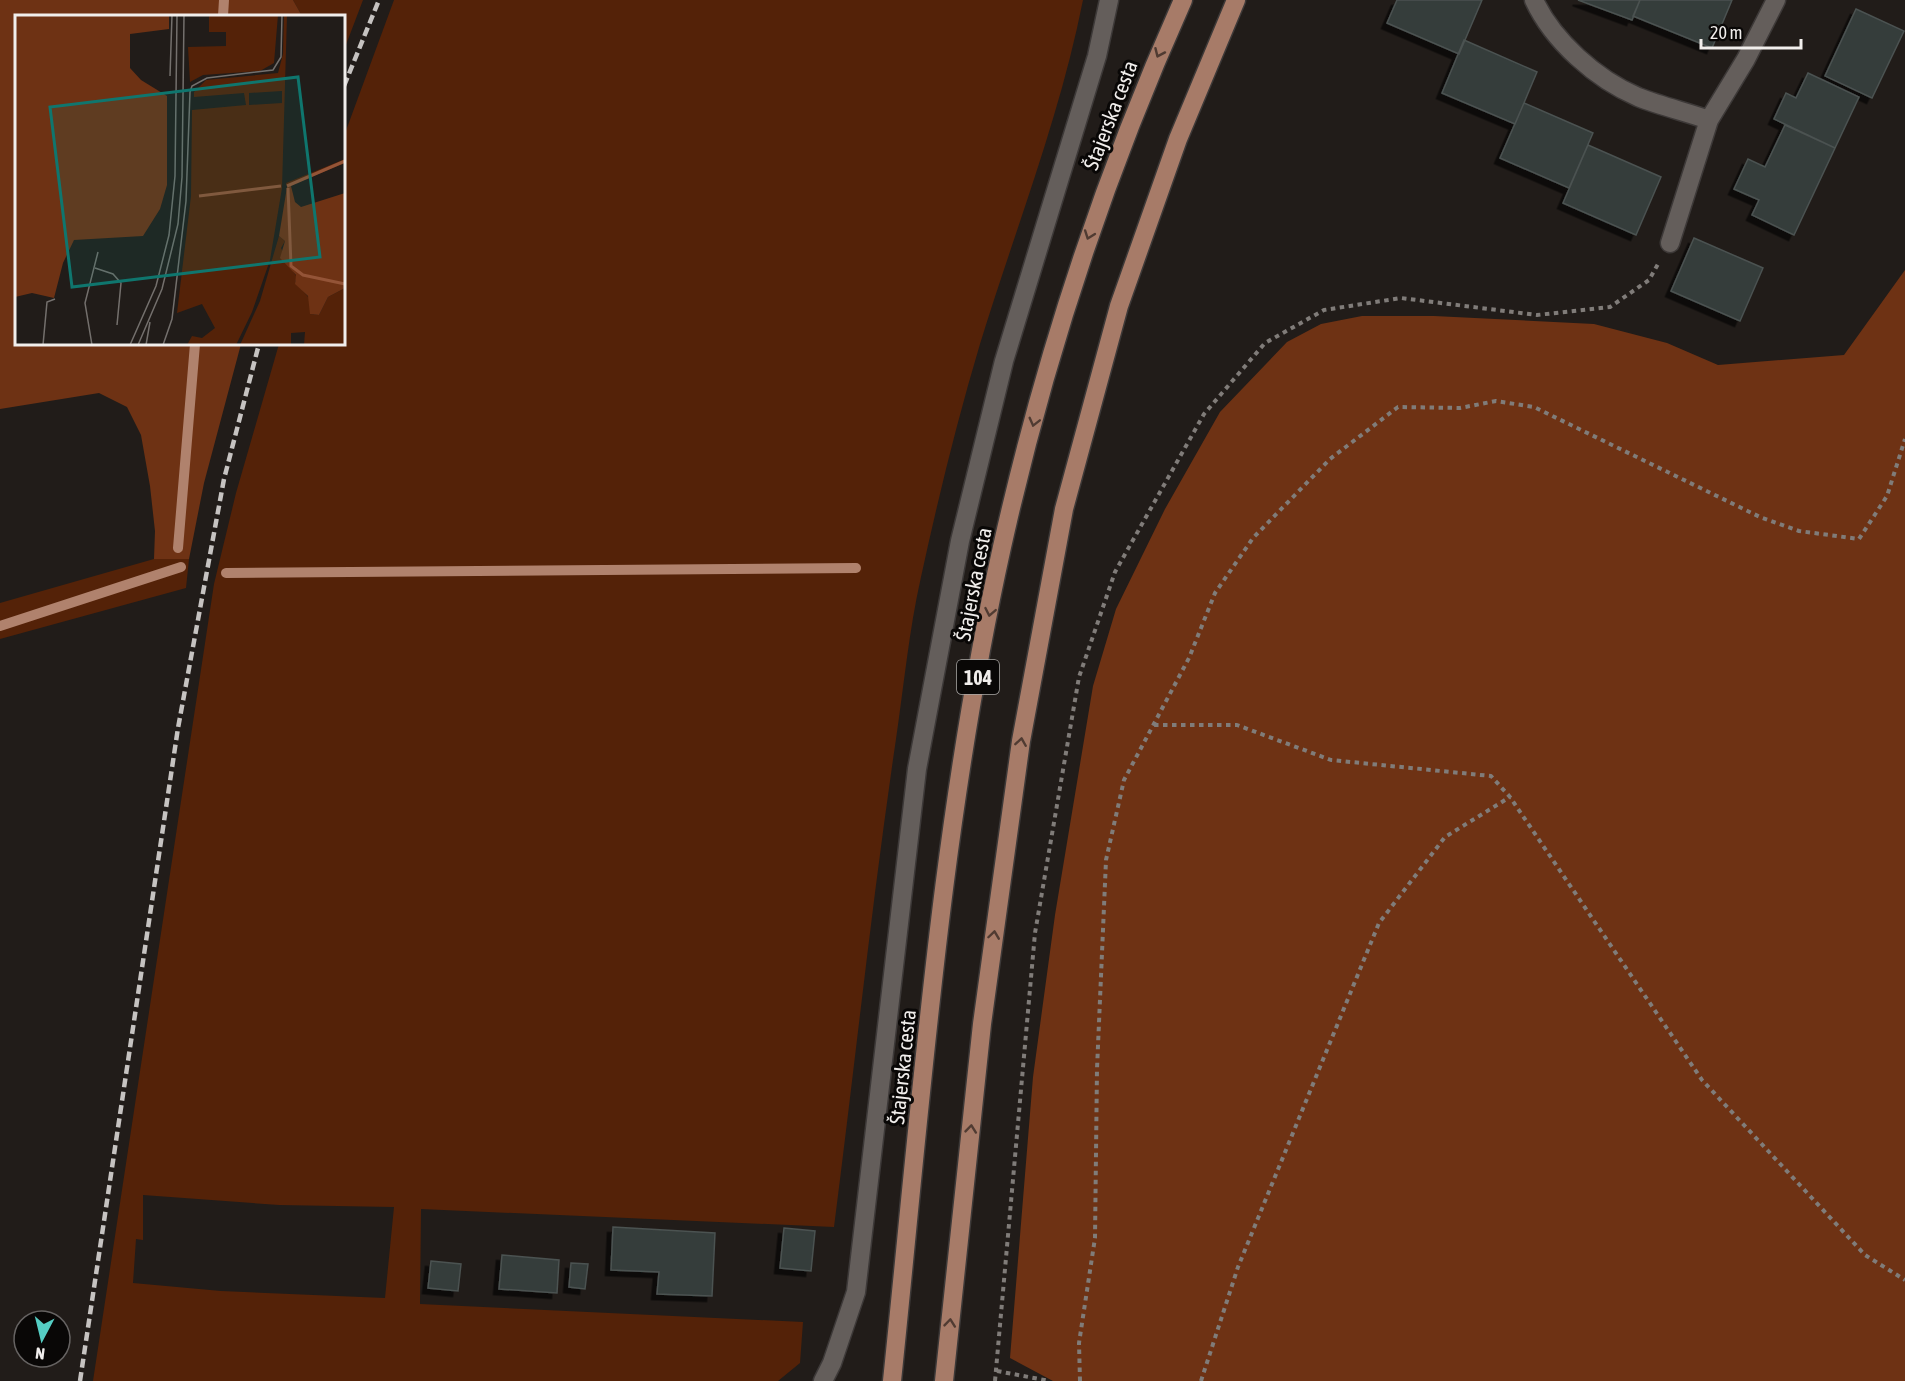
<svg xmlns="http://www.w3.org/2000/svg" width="1905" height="1381" font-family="'Asap Condensed',sans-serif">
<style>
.green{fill:#542208;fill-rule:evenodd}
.forest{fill:#6e3214}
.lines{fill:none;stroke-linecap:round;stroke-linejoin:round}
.stream{stroke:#b0826d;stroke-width:10}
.building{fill:#353c3b;stroke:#4b5251;stroke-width:1.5;filter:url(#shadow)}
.minor-casing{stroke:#3d3938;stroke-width:21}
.primary-casing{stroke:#3d3938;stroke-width:21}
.path{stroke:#807c79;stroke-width:4;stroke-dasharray:4.5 4.5;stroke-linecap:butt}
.minor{stroke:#645e5b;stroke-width:18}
.primary{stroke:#a77b68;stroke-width:18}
.rail{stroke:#c6c3c1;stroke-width:4.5;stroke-dasharray:9 4.5;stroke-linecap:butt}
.oneway{stroke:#503b32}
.labels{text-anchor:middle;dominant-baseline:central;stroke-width:6;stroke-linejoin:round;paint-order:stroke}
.shield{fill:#090706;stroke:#aba9a7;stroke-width:1.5}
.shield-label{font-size:20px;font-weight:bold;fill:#f1eeec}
.street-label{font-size:21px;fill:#f1eeec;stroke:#090706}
.inset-river{fill:none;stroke:#945437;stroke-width:3}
.inset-road{fill:none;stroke:#74706d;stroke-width:1.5}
.view{fill:#0f766e;fill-opacity:0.15;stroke:#0f766e;stroke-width:3}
.inset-edge{fill:none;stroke:#f1eeec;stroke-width:3}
</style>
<defs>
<filter id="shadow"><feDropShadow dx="-5.5" dy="5.5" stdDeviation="0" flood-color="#0009"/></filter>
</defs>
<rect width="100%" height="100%" fill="#211c19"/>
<path class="green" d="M293 0H363L344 50V16H302Z
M394 0H1083C1060 117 1015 230 980 344 957 421 938 499 921 577 909 630 904 685 896 739 872 901 855 1064 834 1227L421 1209 420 1304 803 1322 800 1363 778 1381H93L214 584 236 493 279 344H344V136ZM143 1195 279 1205 394 1207 385 1298 221 1291 133 1283 136 1239 143 1240Z
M154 559H189L186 588 0 639V603Z"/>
<path class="forest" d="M0 0H293L302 16H16V344H241L204 483 189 559H154L155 531 150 486 141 435 127 407 99 393 0 409Z
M1905 270V1381H1053L1010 1358 1033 1077 1055 915 1093 686 1116 609 1165 509 1220 412 1287 342 1321 324 1362 316H1434L1594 324 1667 343 1718 365 1844 355Z"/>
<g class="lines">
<path class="stream" d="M223 16 224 0
M178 548 195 344
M226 573 856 568
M0 626 181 567"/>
</g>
<path class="building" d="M1397 0H1482L1459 54 1387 23Z
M1578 0H1640L1632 20Z
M1640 0H1732L1712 48 1633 16Z
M1856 9 1904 31 1872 98 1825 76Z
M1464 40 1537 72 1515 124 1442 93Z
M1808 73 1859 97 1835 148 1774 119 1786 93 1796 98Z
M1524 103 1593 133 1569 188 1500 158Z
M1785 125 1835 148 1794 235 1752 215 1759 200 1734 189 1748 159 1765 167Z
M1588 145 1661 177 1636 235 1563 203Z
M1694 238 1763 268 1740 321 1671 291Z
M613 1227 715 1233 712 1296 657 1294 659 1272 611 1270Z
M784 1228 815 1231 811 1271 780 1268Z
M502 1255 559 1260 557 1293 499 1289Z
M431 1261 461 1264 458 1291 428 1288Z
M571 1263 588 1264 585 1289 569 1287Z"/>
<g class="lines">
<g class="minor-casing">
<path id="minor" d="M1534 0C1553 41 1596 79 1638 97 1661 106 1686 112 1709 120
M1670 243 1709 120 1746 59 1776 0
M823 1381 832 1363 856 1292 917 769 960 541 1004 361 1097 56 1109 0"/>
</g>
<g class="primary-casing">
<path id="primary" d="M892 1381C921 1103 941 821 1002 547 1044 359 1104 176 1183 0
M944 1381 982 1024 1021 741 1064 509 1119 306 1178 139 1236 0"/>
</g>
<path class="path" d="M1154 725H1237L1331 760 1491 776 1510 797 1702 1080 1865 1255 1905 1280
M997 1371 1050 1381
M995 1381 1035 933 1079 677 1115 572 1204 414 1265 343 1324 310 1401 298 1537 315 1610 307 1649 280 1658 264
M1080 1381 1079 1343 1095 1238 1097 1069 1106 860 1124 780 1189 658 1215 593 1253 538 1330 459 1398 407 1460 408 1496 401 1534 407 1760 517 1799 531 1859 539 1887 496 1905 439
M1201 1381 1238 1267 1379 923 1445 837 1510 797"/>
<use href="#minor" class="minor"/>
<use href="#primary" class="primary"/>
<path class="rail" d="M344 86 379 0
M80 1381 178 728 224 479 259 344"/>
</g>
<defs><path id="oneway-chevron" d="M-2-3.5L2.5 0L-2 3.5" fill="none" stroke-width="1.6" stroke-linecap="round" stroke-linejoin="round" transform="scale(1.5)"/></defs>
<g class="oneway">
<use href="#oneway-chevron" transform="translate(1159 53) rotate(114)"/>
<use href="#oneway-chevron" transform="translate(1089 235) rotate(110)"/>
<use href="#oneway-chevron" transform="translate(1034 422) rotate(104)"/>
<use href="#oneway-chevron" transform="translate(990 612) rotate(101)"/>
<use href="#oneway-chevron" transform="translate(1021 742) rotate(-81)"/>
<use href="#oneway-chevron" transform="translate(994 935) rotate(-82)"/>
<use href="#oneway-chevron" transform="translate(971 1129) rotate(-84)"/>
<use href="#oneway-chevron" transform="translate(950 1323) rotate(-84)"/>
</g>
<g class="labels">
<rect class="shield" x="957" y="660" width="42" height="34" rx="4.5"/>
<g class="shield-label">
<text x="978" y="677">104</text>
</g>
<g class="street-label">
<text transform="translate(1110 115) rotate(-69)">Štajerska cesta</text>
<text transform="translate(973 584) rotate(-79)">Štajerska cesta</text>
<text transform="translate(902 1067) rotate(-84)">Štajerska cesta</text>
</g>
</g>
<g transform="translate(15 15)">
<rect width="330" height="330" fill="#211c19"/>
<path d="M194 0H263L259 48 245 56 188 60 175 67 173 32 211 31V17H194ZM269 0H272L267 173 255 245 237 297 221 330H172L177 321 187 323 200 313 187 289 162 298 176 181 177 95 231 90 229 78 179 82V77L191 65 263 58 268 39ZM267 76V88L234 90V78ZM330 144V148L272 172 271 168ZM264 221 270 226 266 233 274 251 282 262 280 267 295 284V299L304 300 313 282 330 273V330H289L290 317 276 318V330H225L245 286Z" fill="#542208" fill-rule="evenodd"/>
<path d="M0 0H154V14L115 19V53L126 65 152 81V170L145 194 128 221 59 225 48 248 39 283 17 278 0 282ZM276 171 280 187 286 192 330 178V273L313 282 304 300 295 299 293 281 280 269 281 260 265 243 270 226 264 221 272 172Z" fill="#6e3214"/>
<path class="inset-river" d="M272 171 330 146M273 173 276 251 288 260 330 269M184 181 266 171"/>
<path class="inset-road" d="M155 61 157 0M80 253 98 259 106 268 102 310M28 330 32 287 40 284M77 330 70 288 83 237M115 330 141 271 154 220 160 161 162 0M123 330 147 274 163 209 167 162 169 0M131 330 135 307M148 330 157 304 171 186 175 77 177 71 192 63 258 55 266 42 267 0"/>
<path class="view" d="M283 62 305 242 57 272 35 92Z"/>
<rect width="330" height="330" class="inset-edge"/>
</g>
<g transform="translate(42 1339) rotate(187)"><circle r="28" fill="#090706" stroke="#666362" stroke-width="1.5"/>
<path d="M0-4.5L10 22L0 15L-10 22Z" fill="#55cec4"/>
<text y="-9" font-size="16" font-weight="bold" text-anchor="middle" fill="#f1eeec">N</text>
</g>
<path d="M1701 39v9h100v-9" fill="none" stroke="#f1eeec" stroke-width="3"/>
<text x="1710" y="39" font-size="18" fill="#f1eeec" stroke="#090706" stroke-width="4.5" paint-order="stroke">20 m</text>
</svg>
